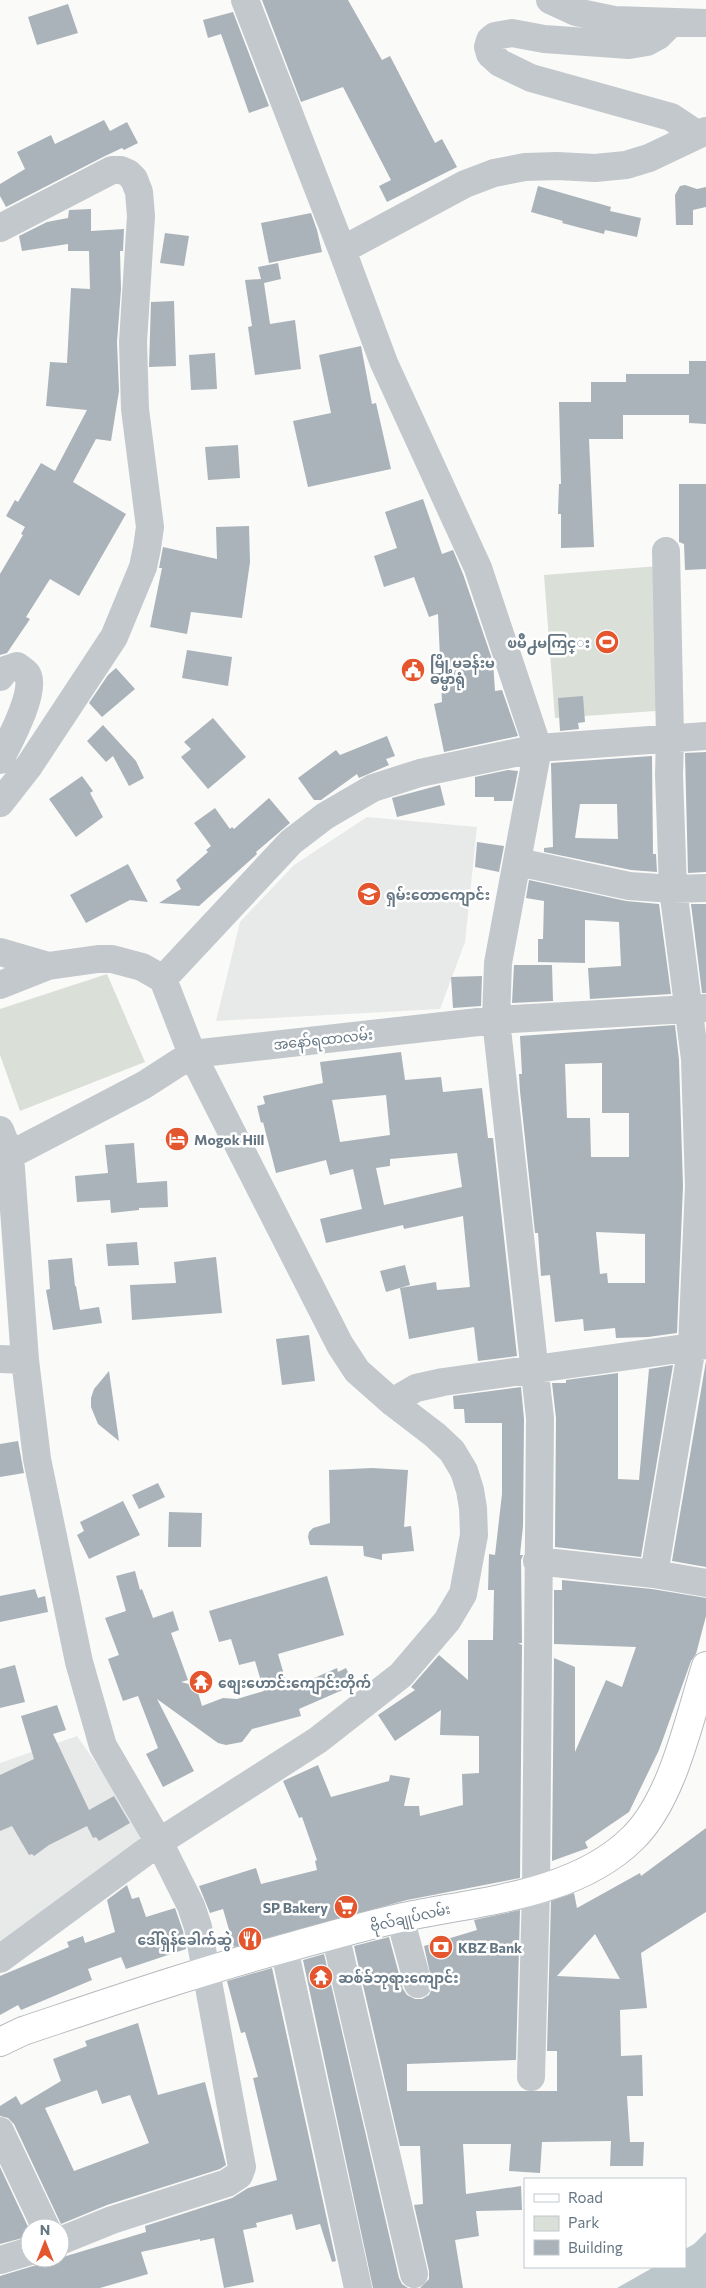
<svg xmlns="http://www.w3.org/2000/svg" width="706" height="2288" font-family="Commissioner,'Noto Sans Myanmar',sans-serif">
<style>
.built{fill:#e8e9e9}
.green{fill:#dadfd7}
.water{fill:#bbc7cb}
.building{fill:#aab3b9;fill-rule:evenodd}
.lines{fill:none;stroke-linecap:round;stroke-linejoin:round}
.major-casing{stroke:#b5babe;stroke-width:30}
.minor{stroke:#c3c8cc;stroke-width:28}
.major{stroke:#fff;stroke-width:28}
.labels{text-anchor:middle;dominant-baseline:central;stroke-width:5;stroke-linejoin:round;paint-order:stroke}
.poi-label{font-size:14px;font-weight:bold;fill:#657683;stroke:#fff;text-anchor:start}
.street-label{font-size:14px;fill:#657683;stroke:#fff}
</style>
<rect width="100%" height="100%" fill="#fafaf8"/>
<path class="built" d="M367 817 477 827 465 942 440 1009 216 1021 240 922 294 865Z
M77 1736 151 1842 0 1946V1763Z"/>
<path class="green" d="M659 566 670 710 555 718 544 575Z
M107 974 145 1062 20 1111 0 1055V1009Z"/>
<path class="water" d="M706 2232V2288H617L654 2267H685V2249L694 2244Z"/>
<path class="building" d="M262 0H348L382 60 390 56 435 143 442 139 457 167 387 202 379 186 391 180 343 87 301 102Z
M68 4 78 33 37 45 28 17Z
M233 12 269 106 249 113 221 34 208 38 203 20Z
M104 120 110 131 127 122 138 143 124 150 122 148 105 156 6 207 0 196V184L25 169 17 152 51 135 55 144Z
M685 185 697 189 706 187V207L693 210V225H676L675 195 680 186Z
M538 186 611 207 610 211 641 218 637 237 605 230 604 234 562 223 563 221 531 212Z
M91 209V231L124 229 123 251H120L121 289 117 342 119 391 111 441 96 439 73 482 126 514 79 596 50 579 26 617 30 619 7 653 0 655V574L23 535 21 534 25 527 6 516 15 500 18 502 41 463 55 471 87 410 46 406 50 362 67 363 71 288 90 289 89 251H68V244L22 251 19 236 47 222 68 218 69 210Z
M311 213 317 230 322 252 269 263 261 223Z
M165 233 189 236 184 266 160 263Z
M278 263 281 279 264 283 270 324 295 320 301 369 255 375 248 327 252 326 245 280 261 279 258 267Z
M174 301 176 366 149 367 151 302Z
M361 346 372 404 376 403 391 469 308 487 293 421 331 413 319 355Z
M215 353 217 389 191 390 189 355Z
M689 361H706V424L689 423V415H623V439H589L594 547 561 548V514H558L559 484H561L559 402H591V382H626V374H689Z
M238 445 240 478 208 480 205 447Z
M679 484H706V569L685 570 684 544 679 542Z
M423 499 442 554 453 550 463 574 493 662 495 691 502 690 518 736 444 752 434 704 442 702 438 614 429 617 414 577 384 587 374 556 397 548 385 512Z
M249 526 250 562 242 618 191 612 187 634 150 627 162 568H159L163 547 217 559 216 527Z
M187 650 232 657 228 686 182 678Z
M116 668 135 689 102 717 89 703 108 675Z
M583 696 585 722 578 723 579 729 560 731 558 698Z
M213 718 246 757 208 789 181 757 191 749 184 742Z
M103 725 136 761 144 778 129 786 113 756 106 762 87 741Z
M387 736 395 756 386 759 389 765 359 778 357 774 321 800H314L298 778 336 750 340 755Z
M706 752V872L688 873 685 753Z
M652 756 653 854H656L657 872 631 870 544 852V848L553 847 551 763ZM580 804H617L618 839 575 838Z
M508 770 518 771 512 801H494V797H475V777Z
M82 776 93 791 90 793 103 817 76 837 49 799Z
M440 785 445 805 397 817 392 798Z
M269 798 290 823 256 852 257 854 199 906 159 903 181 889 176 880 208 852 206 850 211 846 194 823 215 808 230 829 232 827 234 829Z
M477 842 504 846 499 872 475 867Z
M128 864 148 902 130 900 86 923 70 895Z
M529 880 626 901 659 904 671 994 590 999 588 968 621 966 619 922 585 920V963L538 962V939H543L544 901 526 898Z
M691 904H706V993H702Z
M514 965H552L553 1001 512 1003Z
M482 976 481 1006 453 1008 451 977Z
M675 1025 679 1060 683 1186 677 1333 648 1337 616 1338 615 1328 584 1331 583 1319 555 1322 550 1275 541 1276 538 1233H535L520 1091 519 1074H522L520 1036ZM602 1063V1113H629V1157H591L590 1118H567L565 1064ZM596 1232 645 1234V1283H608L607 1273 600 1274Z
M401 1052 405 1080 441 1077 443 1092 482 1088 488 1138H493L517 1356 478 1361 474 1327 409 1339 400 1288 436 1282 437 1290 470 1287 463 1216 404 1229 403 1225 326 1243 320 1219 362 1209 353 1169 330 1175 326 1160 276 1173 263 1122 261 1123 257 1106 265 1104 263 1096 323 1083 320 1062ZM386 1095 390 1135 340 1142 332 1100ZM457 1153 462 1187 384 1205 376 1168 390 1166V1159Z
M134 1143 137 1183 167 1181 168 1207 139 1208V1210L111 1213 110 1200 77 1202 75 1176 108 1173 105 1145Z
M137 1242 139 1265 108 1266 106 1244Z
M216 1257 222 1313 132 1320 130 1285 176 1283 174 1262Z
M72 1258 75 1286H76L80 1310 99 1307 102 1323 53 1330 46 1290 50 1289 48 1260Z
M405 1265 410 1285 386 1292 380 1271Z
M309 1335 315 1381 282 1385 276 1339Z
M706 1361V1567L672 1561Z
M673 1365 641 1557 555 1547 556 1418 552 1383H566V1380L618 1373V1479L639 1480 649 1369Z
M109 1371 119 1441 98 1424 91 1407V1398L94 1389Z
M521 1387 524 1419 523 1526 520 1555H523L521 1560 522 1643H518L522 1645 520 1878 407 1900 234 1947 223 1909 210 1913 199 1886 256 1868 261 1884 317 1870 315 1861 317 1860 302 1817 299 1818 283 1781 318 1765 331 1797 389 1781 390 1775 410 1778 404 1806H419L420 1816 463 1805 462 1774 479 1773V1736L440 1735 441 1710 395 1741 378 1715 415 1690 411 1687 439 1655 468 1680V1640H493L494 1590H488L489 1554 495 1555 502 1494V1423H465L464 1409H454L453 1396Z
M18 1441 24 1473 0 1477V1444Z
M372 1468 408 1470 404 1527 411 1526 414 1551 382 1554V1560L364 1556 363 1546 310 1545 308 1537 309 1532 313 1528 330 1523 329 1470Z
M158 1483 165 1497 139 1509 132 1495Z
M123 1501 140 1535 89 1559 77 1535 84 1531 80 1522Z
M169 1512 202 1513 201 1547H168Z
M135 1571 140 1590 142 1589 153 1618 173 1611 179 1630 171 1633 188 1680 181 1682 196 1686 202 1706 223 1698 237 1699 264 1691 255 1661 239 1665 231 1639 219 1642 209 1611 327 1576 344 1635 278 1654 287 1685 293 1684 294 1687 337 1668 338 1672 346 1668 354 1685 299 1709 301 1716 252 1729 242 1742 226 1745 218 1743 157 1699 194 1771 163 1787 146 1754 158 1748 138 1696 123 1701 108 1659 119 1655 105 1618 126 1611 116 1576Z
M562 1580 652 1589 706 1598V1616L696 1654 691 1661 659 1750 629 1812 585 1842 588 1848 552 1861 554 1658 575 1667V1752L606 1680 622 1687 636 1647 554 1644V1590H562Z
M35 1589 38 1598 45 1596 48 1612 0 1622V1596Z
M15 1665 25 1702 0 1708V1669Z
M57 1705 66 1730 53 1734 89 1810 114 1796 130 1823 99 1841 96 1837 93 1838 87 1826 49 1845 34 1856 32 1854 29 1855 12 1826 0 1831V1775L34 1759 21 1716Z
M706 1828V1912L641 1953 647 2008 620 2010 621 2056 642 2055 643 2096H627L630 2142H644L643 2166H610L611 2141 542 2142 540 2173 509 2171 511 2144H463L466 2194 521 2186 522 2210 476 2211 479 2236 455 2240 463 2288H420L429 2279V2271L414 2205 423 2204 420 2146H400L354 1946 389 1937 403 1989 407 1995 415 1999H422L429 1995 433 1987 424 1946 477 1930 474 1920 520 1910 516 2060 407 2064V2091H557V2051H547L551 1901 574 1893 577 1908 640 1873 641 1876ZM595 1934 620 1979 557 1976Z
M127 1885 132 1899 139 1897 146 1917 175 1908 183 1931 186 1949 126 1969 121 1957 88 1969 92 1980 21 2010 18 2005 0 2015V1976L69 1947 67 1942 83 1936 85 1943 115 1932 107 1900Z
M324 1954 399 2278 402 2284 408 2288H373L303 1960Z
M272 1968 336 2261 332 2262 320 2224 296 2230 292 2214 256 2223 257 2227 243 2230 254 2282 224 2288 214 2238 200 2241V2239L141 2252 148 2274 100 2288H0V2276L146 2232 145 2226 232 2198 248 2188 277 2180 253 2078 258 2077 245 2032 241 2033 227 1981Z
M138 2023 158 2095 205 2082 226 2165 220 2169 107 2205 61 2224 14 2124 8 2118 0 2116V2106L16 2096 21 2105 61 2081 53 2059 87 2046 85 2041ZM97 2090 102 2104 130 2095 149 2143 74 2171 45 2108Z
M0 2167 30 2231V2236L0 2244Z"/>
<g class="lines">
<g class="major-casing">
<path id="major" d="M0 2042 23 2031C110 2002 197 1972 286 1948 325 1937 364 1926 404 1917 480 1901 576 1895 633 1838 673 1799 689 1719 706 1666"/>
</g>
<path class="minor" d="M245 0 342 250 384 363 478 568 538 748 498 963 496 1020 540 1418 536 1890 531 2077
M550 0 576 12 614 20 706 23
M671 23 658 36 647 42 629 45 544 39 512 33 495 36 490 40 488 47 490 54 500 63 531 78 671 117 698 135
M0 228 112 170H121L128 173 134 179 139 192 141 216 133 342 135 409 150 527 147 548 143 567 114 637 29 766 0 803
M342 250 465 184 494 173 525 167 557 166 595 168 626 165 649 158 706 131
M0 677 5 670 17 666C20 668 25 671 27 674 38 689 8 744 0 760
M518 862 629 886 673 889 706 888
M0 952 48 966
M163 979 291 842 325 816 373 788 420 773 538 748 706 736
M0 985 48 966 98 959H112L142 967 163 979 192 1054 496 1020 706 1008
M0 1130 10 1155 25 1360 37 1459 79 1662 103 1746 159 1842 191 1906 198 1927 242 2167 239 2175 227 2183 112 2220 60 2241
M0 1359 25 1360
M392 1402 416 1388 443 1382 706 1345
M537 1561 654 1574 706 1583
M654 1574 692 1346 699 1186 695 1059 673 889 669 775 670 737 666 551
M400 1918 418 1984
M335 1934 414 2274
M284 1948 358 2288
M0 1959 159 1842 318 1740 401 1675 447 1621 463 1594 474 1535 473 1508 470 1490 464 1471 452 1451 435 1435 392 1402 357 1371 340 1345 192 1054 144 1085 10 1155
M0 2131 46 2228
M0 2260 30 2251"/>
<use href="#major" class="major"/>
</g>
<defs>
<g id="stadium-disc" transform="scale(1.25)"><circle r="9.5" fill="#e4572e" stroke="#fff"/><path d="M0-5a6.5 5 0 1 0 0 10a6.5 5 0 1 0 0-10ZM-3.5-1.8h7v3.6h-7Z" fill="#fff"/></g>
<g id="civic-disc" transform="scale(1.25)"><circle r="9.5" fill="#e4572e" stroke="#fff"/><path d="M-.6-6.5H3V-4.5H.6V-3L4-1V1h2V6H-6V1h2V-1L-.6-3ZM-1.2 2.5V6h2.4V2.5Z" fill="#fff"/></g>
<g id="school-disc" transform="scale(1.25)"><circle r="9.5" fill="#e4572e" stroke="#fff"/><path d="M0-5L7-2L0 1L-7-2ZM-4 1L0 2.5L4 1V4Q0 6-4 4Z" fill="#fff"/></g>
<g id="hotel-disc" transform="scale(1.25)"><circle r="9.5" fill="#e4572e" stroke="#fff"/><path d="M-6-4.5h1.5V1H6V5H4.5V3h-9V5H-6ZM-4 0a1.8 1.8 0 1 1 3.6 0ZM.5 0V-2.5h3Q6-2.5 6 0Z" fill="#fff"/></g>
<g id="temple-disc" transform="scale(1.25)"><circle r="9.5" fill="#e4572e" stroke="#fff"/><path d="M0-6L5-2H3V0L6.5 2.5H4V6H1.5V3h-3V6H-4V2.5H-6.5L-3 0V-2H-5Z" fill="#fff"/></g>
<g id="supermarket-disc" transform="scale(1.25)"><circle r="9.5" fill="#e4572e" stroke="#fff"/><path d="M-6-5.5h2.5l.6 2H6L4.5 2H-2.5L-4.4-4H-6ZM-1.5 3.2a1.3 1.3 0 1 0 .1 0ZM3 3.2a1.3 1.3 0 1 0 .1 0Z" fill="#fff"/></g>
<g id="restaurant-disc" transform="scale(1.25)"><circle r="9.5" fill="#e4572e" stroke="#fff"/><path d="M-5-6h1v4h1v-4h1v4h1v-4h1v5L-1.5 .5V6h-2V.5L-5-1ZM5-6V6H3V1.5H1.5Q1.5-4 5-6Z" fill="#fff"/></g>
<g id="bank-disc" transform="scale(1.25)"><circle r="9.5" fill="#e4572e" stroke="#fff"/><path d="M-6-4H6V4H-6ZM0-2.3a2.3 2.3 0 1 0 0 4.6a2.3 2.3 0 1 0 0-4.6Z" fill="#fff"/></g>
</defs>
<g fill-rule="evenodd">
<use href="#stadium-disc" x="607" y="642"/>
<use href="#civic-disc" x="413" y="670"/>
<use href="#school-disc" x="369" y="894"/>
<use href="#hotel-disc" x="177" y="1139"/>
<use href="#temple-disc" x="201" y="1682"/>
<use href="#supermarket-disc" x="346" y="1907"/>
<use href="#restaurant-disc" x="250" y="1939"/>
<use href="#bank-disc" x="441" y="1947"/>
<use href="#temple-disc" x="321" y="1977"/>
</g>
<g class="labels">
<g class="poi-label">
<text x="590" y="642" text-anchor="end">ၿမိဳ႕မကြင္း</text>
<text x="430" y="662">မြို့မခန်းမ<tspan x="430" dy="16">ဓမ္မာရုံ</tspan></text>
<text x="386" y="894">ရှမ်းတောကျောင်း</text>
<text x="194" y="1139">Mogok Hill</text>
<text x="218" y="1682">စျေးဟောင်းကျောင်းတိုက်</text>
<text x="328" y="1907" text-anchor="end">SP Bakery</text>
<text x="232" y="1939" text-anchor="end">ဒေါ်ရှန်ခေါက်ဆွဲ</text>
<text x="458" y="1947">KBZ Bank</text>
<text x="338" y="1977">ဆစ်ခ်ဘုရားကျောင်း</text>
</g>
<g class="street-label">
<text transform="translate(323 1039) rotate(-6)">အ‌နော်‌ရထာလမ်း</text>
<text transform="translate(410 1917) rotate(-13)">ဗိုလ်‌ချုပ်‌လမ်း</text>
</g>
</g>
<rect x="524" y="2178" width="162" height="90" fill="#ffffff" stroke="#c1c8cd"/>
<rect x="534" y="2194" width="25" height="8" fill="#ffffff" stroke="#c1c8cd"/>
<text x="568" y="2203" font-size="15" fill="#657683">Road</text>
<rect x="534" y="2216" width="25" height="15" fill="#dadfd7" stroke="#c1c8cd"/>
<text x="568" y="2228" font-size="15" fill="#657683">Park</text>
<rect x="534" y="2240" width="25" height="15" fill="#aab3b9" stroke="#c1c8cd"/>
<text x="568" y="2253" font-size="15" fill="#657683">Building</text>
<g transform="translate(45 2243)"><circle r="24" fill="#ffffff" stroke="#c1c8cd"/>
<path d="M0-4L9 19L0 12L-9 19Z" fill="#e4572e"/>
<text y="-8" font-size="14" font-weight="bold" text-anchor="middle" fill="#657683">N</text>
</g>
</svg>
